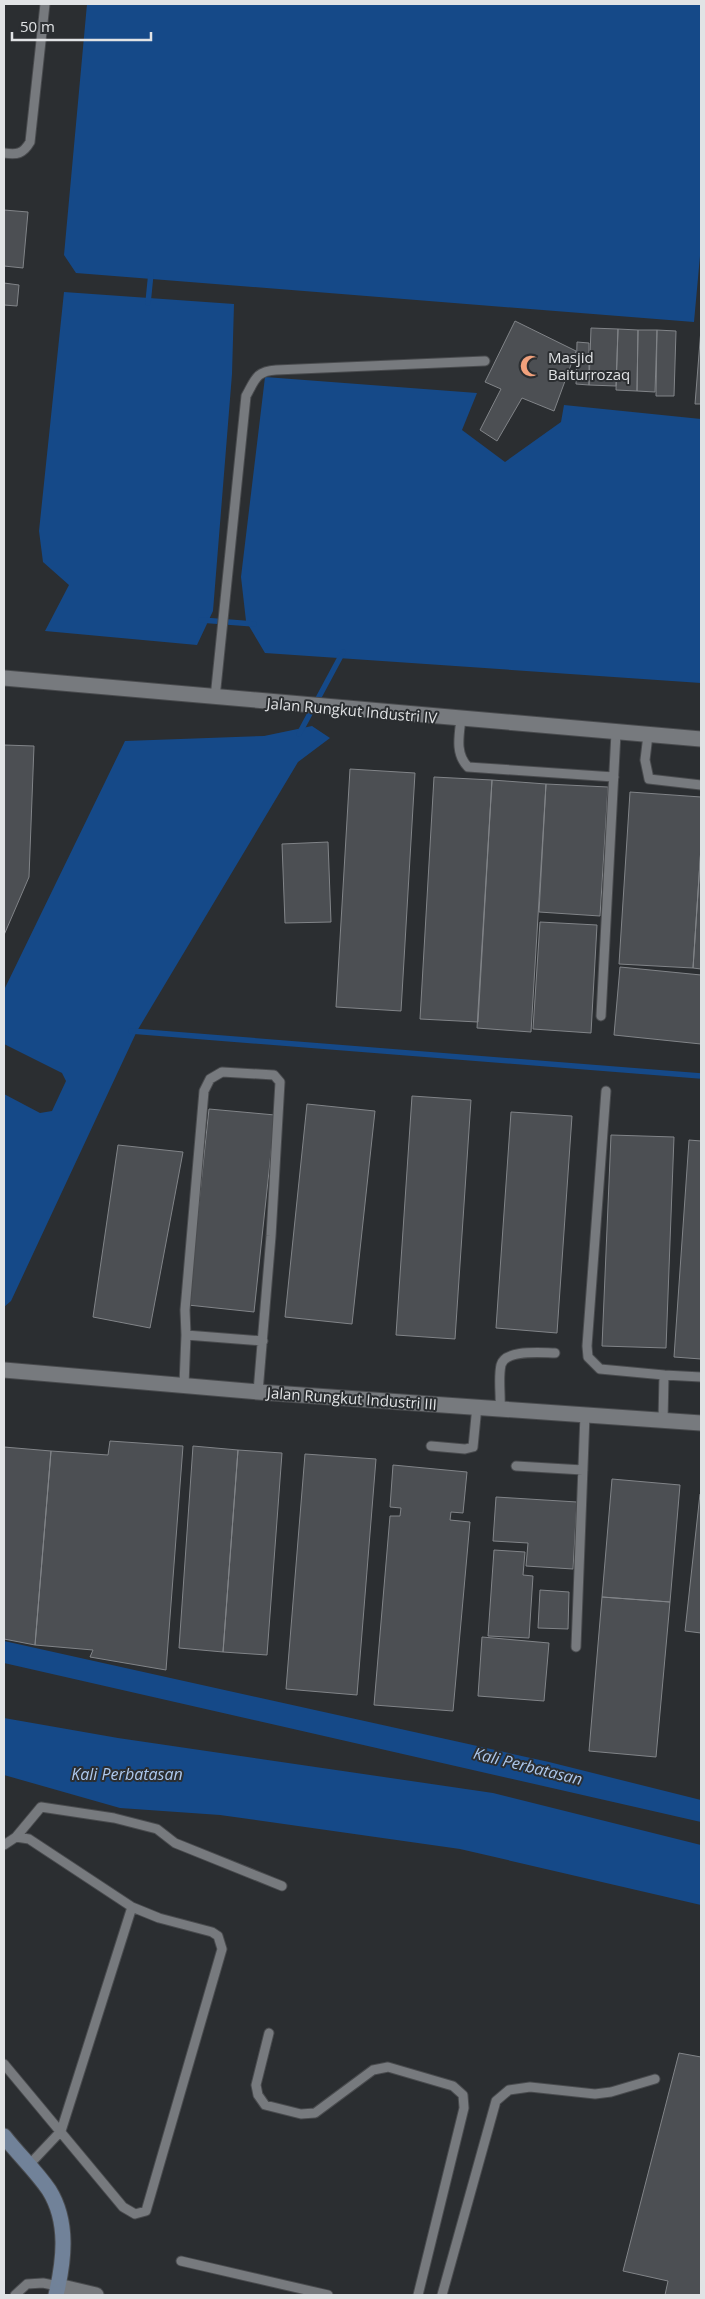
<svg xmlns="http://www.w3.org/2000/svg" width="705" height="2299" font-family="'Open Sans',sans-serif">
<style>
.water{fill:#154988}
.lines{fill:none;stroke-linecap:round;stroke-linejoin:round}
.stream{stroke:#154988;stroke-width:5.5}
.building{fill:#4c4f53;stroke:#818488}
.lane-casing{stroke:#494b4e;stroke-width:11}
.street-casing{stroke:#494b4e;stroke-width:17}
.secondary-casing{stroke:#494b4e;stroke-width:17}
.lane{stroke:#777a7e;stroke-width:9}
.street{stroke:#777a7e;stroke-width:15}
.secondary{stroke:#718299;stroke-width:15}
.labels{text-anchor:middle;dominant-baseline:central;stroke-width:4;stroke-linejoin:round;paint-order:stroke}
.poi-label{font-size:15px;fill:#e1e3e5;stroke:#2b2e31;text-anchor:start}
.street-label{font-size:15px;fill:#e1e3e5;stroke:#2b2e31}
.water-label{font-size:16px;font-style:italic;fill:#adc8ed;stroke:#2b2e31}
</style>
<rect width="100%" height="100%" fill="#2b2e31"/>
<path class="water" d="M87 4H701V245L694 322 76 273 64 255Z
M64 292 234 304 232 374 213 611 197 645 45 631 69 585 43 562 39 531Z
M265 377 477 393 462 430 505 462 561 422 564 405 701 419V683L265 653 246 621 241 577Z
M312 726 330 738 298 762 137 1031 11 1301 4 1307V1094L40 1113 52 1111 66 1081 62 1073 4 1044V990L125 741 264 736Z
M4 1641 549 1762 701 1800V1822L4 1663Z
M4 1718 118 1738 493 1793 701 1845V1905L460 1849 220 1815 120 1808 4 1775Z"/>
<g class="lines">
<path class="stream" d="M148 303 151 273
M201 620 254 624
M299 734 343 652
M131 1031 701 1076"/>
</g>
<path class="building" d="M4 210 28 212 23 268 4 266Z
M4 283 19 285 17 306 4 305Z
M515 321 576 351 554 411 522 398 497 441 480 430 501 389 485 382Z
M591 328 618 329 616 386 589 385Z
M618 329 638 330 637 391 616 390Z
M701 329V404H695Z
M638 330H657L655 392 637 391Z
M657 330 676 331 674 396H656Z
M577 342 589 343V385L576 384Z
M4 745 34 746 29 877 4 935Z
M350 769 415 773 401 1011 336 1007Z
M434 777 492 780 478 1022 420 1019Z
M492 780 546 784 531 1032 477 1028Z
M546 784 608 787 600 916 539 912Z
M630 792 701 797V847L693 968 619 964Z
M328 842 331 922 285 923 282 844Z
M701 847V969L693 968Z
M540 922 597 925 591 1033 533 1029Z
M620 967 701 975V1044L614 1035Z
M412 1096 471 1100 455 1339 396 1335Z
M307 1104 375 1111 352 1324 285 1317Z
M209 1109 275 1115 254 1312 188 1305Z
M511 1112 572 1116 557 1333 496 1328Z
M611 1135 674 1137 666 1348 602 1346Z
M689 1140 701 1141V1359L674 1357Z
M118 1145 183 1152 150 1328 93 1317Z
M110 1441 183 1446 166 1670 90 1657 93 1650 35 1645 51 1451 108 1455Z
M193 1446 238 1450 223 1652 179 1648Z
M4 1447 51 1451 35 1645 4 1639Z
M238 1450 282 1453 267 1655 223 1652Z
M305 1454 376 1459 357 1695 286 1689Z
M393 1465 467 1472 463 1513 451 1512 450 1520 470 1522 453 1711 374 1705 390 1516H400L401 1508 390 1507Z
M612 1479 680 1485 670 1602 602 1597Z
M700 1494H701V1633L685 1631Z
M496 1497 577 1502 573 1569 526 1566 528 1543 493 1541Z
M494 1550 525 1552 523 1575 533 1576 529 1638 488 1636Z
M540 1590 569 1592 568 1629 538 1628Z
M602 1597 670 1602 656 1757 589 1751Z
M482 1637 549 1643 544 1701 478 1696Z
M679 2053 701 2057V2295H665L668 2281 623 2271Z"/>
<g class="lines">
<g class="lane-casing">
<path id="lane" d="M4 153C17 155 23 154 30 142L45 4
M215 698 246 396C255 380 256 371 276 370L485 361
M461 719C459 736 455 754 468 767L614 777
M648 735 645 760 649 779 701 785
M601 1016 616 733
M606 1091 587 1346 588 1357 600 1369 664 1375
M186 1335 185 1310 204 1091 210 1079 222 1072 274 1075 280 1082 271 1236 258 1392
M184 1385 186 1335 263 1341
M500 1408C501 1395 498 1378 501 1365 505 1349 542 1353 555 1353
M663 1420 664 1375 701 1377
M431 1446 465 1449 473 1447 477 1406
M516 1466 583 1470
M576 1647 585 1415
M16 1837 41 1807 114 1818 157 1829 175 1843 282 1886
M4 1845 16 1837 29 1839 132 1907 61 2131 28 2166
M269 2033 256 2085 258 2095 265 2105 301 2114 315 2113 373 2070 388 2067 453 2086 463 2095 464 2108 418 2295
M4 2064 123 2207 135 2214 146 2211 222 1949 218 1936 212 1932 159 1918 132 1907
M181 2261 328 2295
M15 2295 27 2284 43 2283 58 2286
M442 2295 496 2101 509 2090 530 2087 595 2094 611 2092 655 2079"/>
</g>
<g class="street-casing">
<path id="street" d="M4 678 701 739
M4 1370 258 1392 701 1423
M58 2286 96 2295"/>
</g>
<g class="secondary-casing">
<path id="secondary" d="M4 2136C18 2154 36 2171 49 2190 69 2222 64 2261 56 2295"/>
</g>
<use href="#lane" class="lane"/>
<use href="#street" class="street"/>
<use href="#secondary" class="secondary"/>
</g>
<defs>
<g id="mosque-bare" transform="scale(1.725)"><path d="M3.5-4.9A6 6 0 1 0 3.5 4.9A5 5 0 1 1 3.5-4.9Z" fill="#f1a17c" stroke="#2b2e31" stroke-width="2.5" paint-order="stroke"/></g>
</defs>
<g fill-rule="evenodd">
<use href="#mosque-bare" x="531" y="366"/>
</g>
<g class="labels">
<g class="poi-label">
<text x="548" y="357">Masjid<tspan x="548" dy="17">Baiturrozaq</tspan></text>
</g>
<g class="street-label">
<text transform="translate(352 710) rotate(5)">Jalan Rungkut Industri IV</text>
<text transform="translate(352 1398) rotate(4)">Jalan Rungkut Industri III</text>
</g>
<g class="water-label">
<text transform="translate(528 1766) rotate(14)">Kali Perbatasan</text>
<text x="127" y="1774">Kali Perbatasan</text>
</g>
</g>
<rect width="705" height="2299" fill="none" stroke="#e1e3e5" stroke-width="10"/>
<path d="M12 32v8h139v-8" fill="none" stroke="#e1e3e5" stroke-width="2.5"/>
<text x="20" y="32" font-size="15" fill="#e1e3e5" stroke="#2b2e31" stroke-width="4" paint-order="stroke">50 m</text>
</svg>
